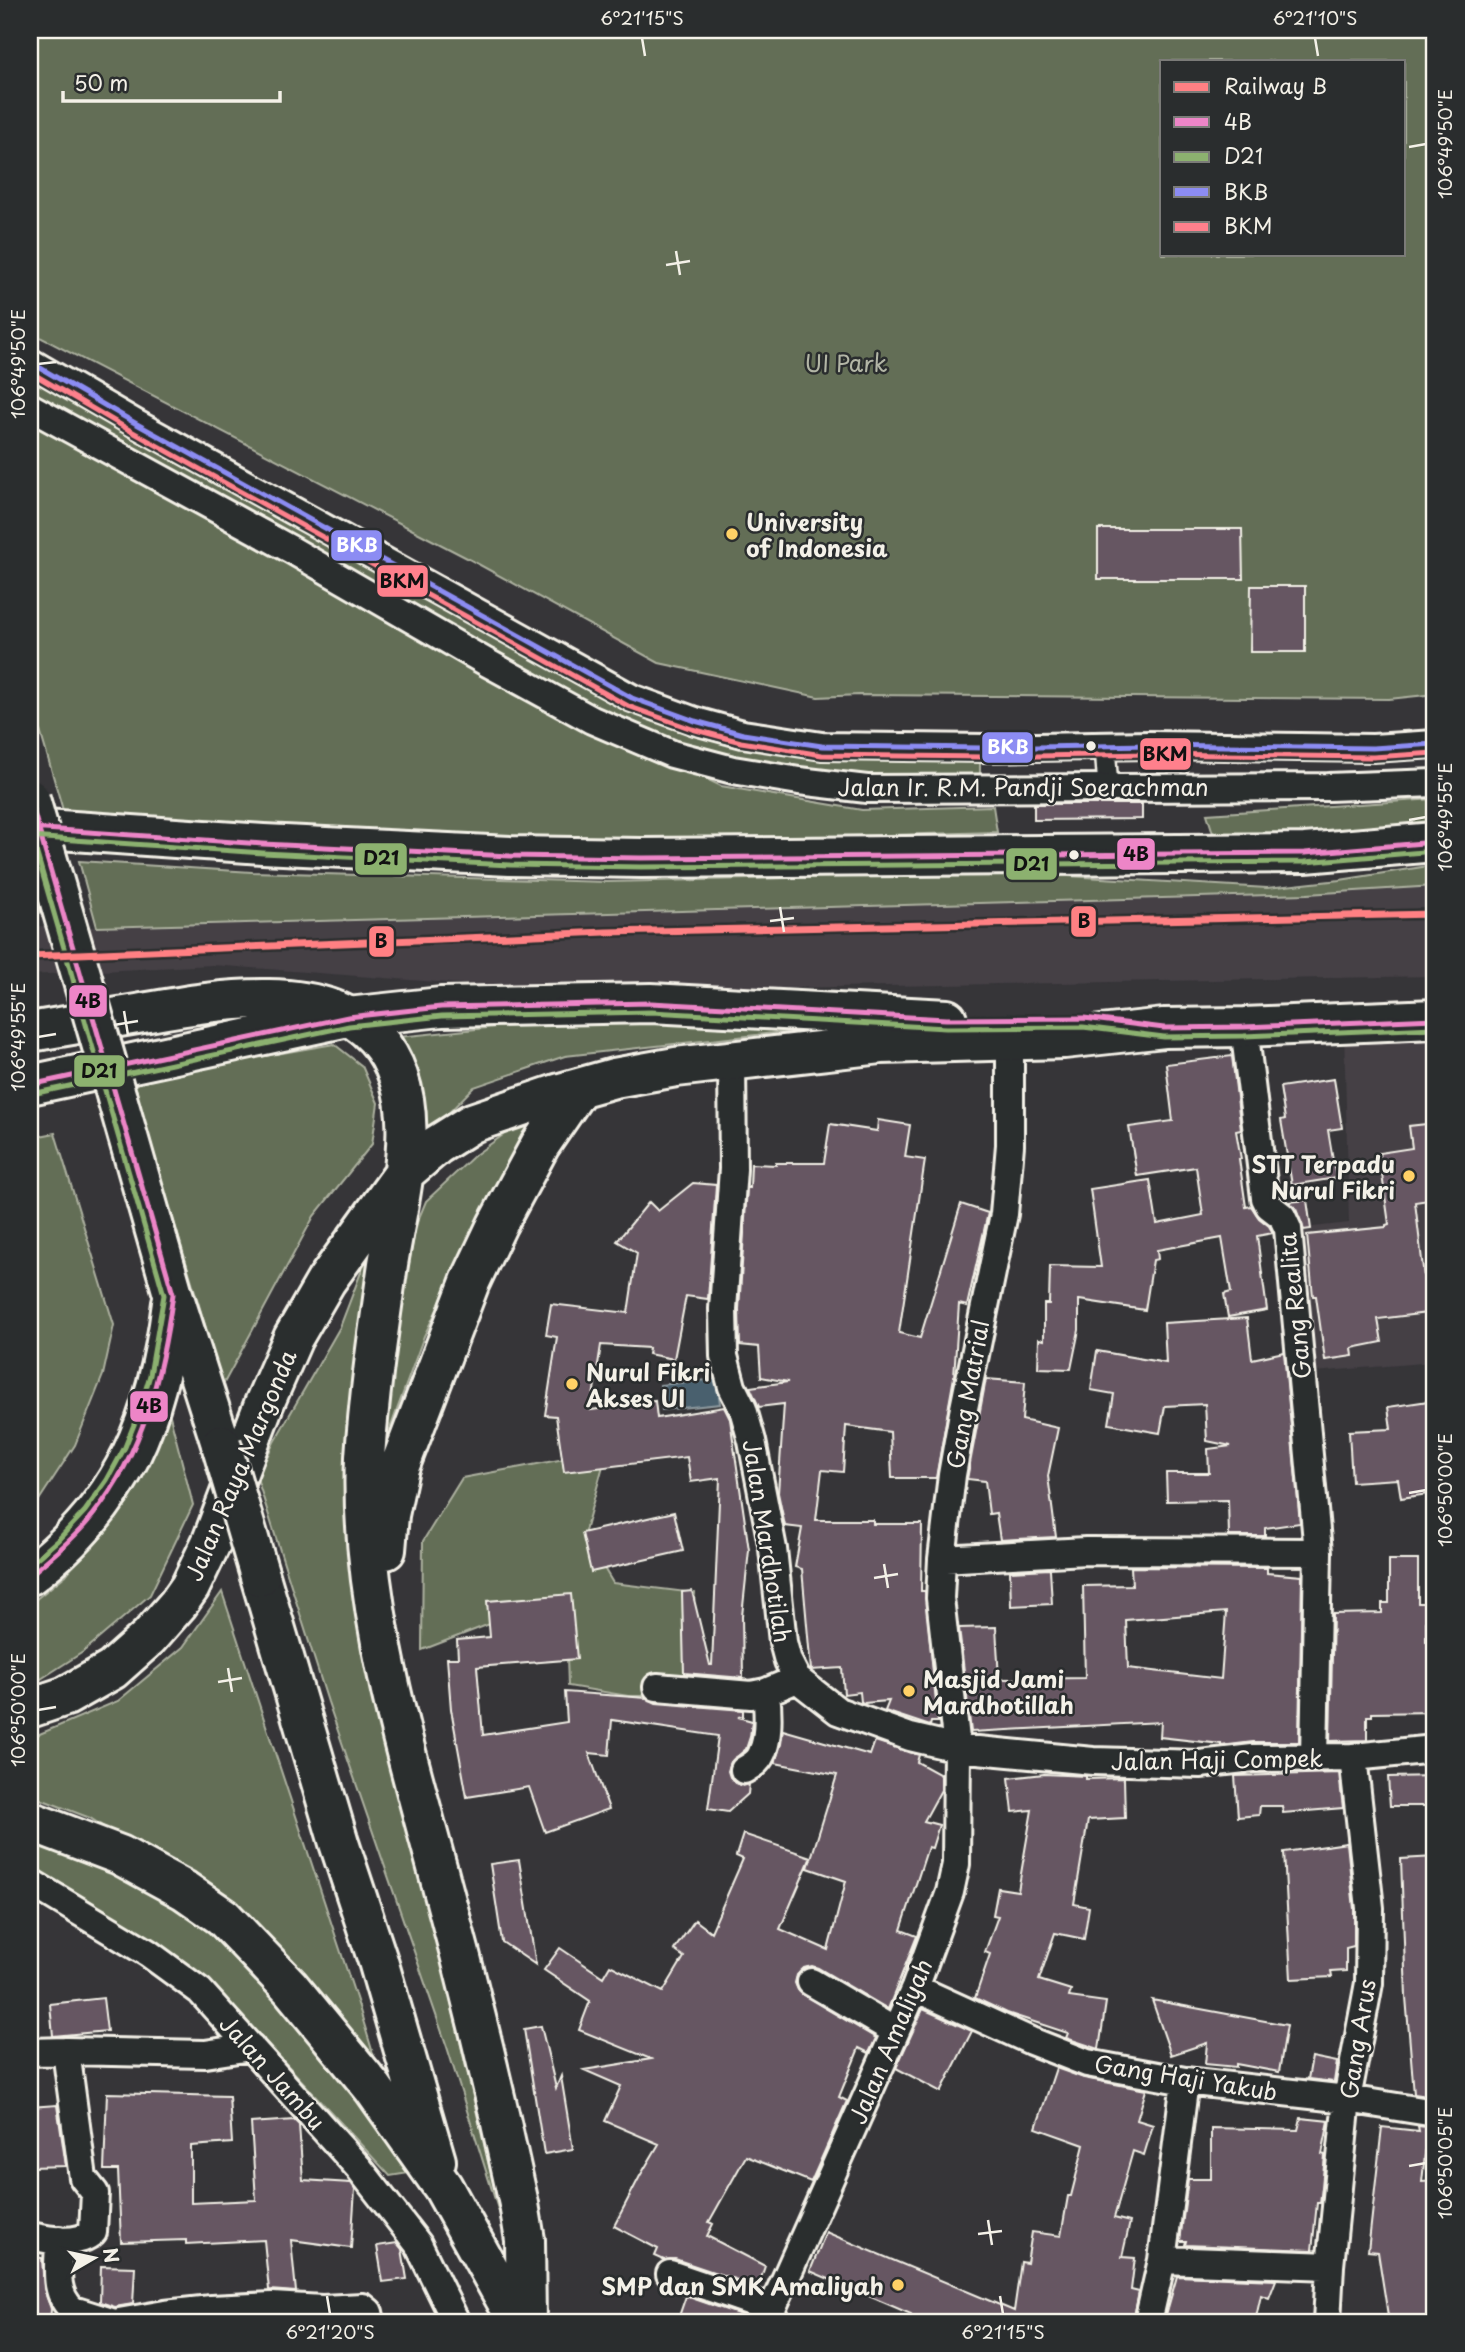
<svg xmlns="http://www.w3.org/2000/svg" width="1465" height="2352" font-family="'Playpen Sans',sans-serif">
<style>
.built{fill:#443f45}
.green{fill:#636e56;stroke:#acb09f;stroke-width:2;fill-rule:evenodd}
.water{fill:#4a606e;stroke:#8e9a9f;stroke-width:2}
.building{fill:#665762;stroke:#f4f1e8;stroke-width:2;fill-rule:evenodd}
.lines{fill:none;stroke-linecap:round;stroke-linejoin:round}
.pedestrian-casing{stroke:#f4f1e8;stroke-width:24}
.minor-casing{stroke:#f4f1e8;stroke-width:32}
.primary-casing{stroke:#f4f1e8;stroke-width:44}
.pedestrian{stroke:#2a2d2e;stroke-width:19}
.minor{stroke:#2a2d2e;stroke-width:26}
.primary{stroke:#2a2d2e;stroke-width:38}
.primary-bridge-casing{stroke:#f4f1e8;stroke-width:44;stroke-linecap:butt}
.primary-bridge{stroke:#2a2d2e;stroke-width:38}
.bus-1-casing{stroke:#2a2d2e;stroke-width:10}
.bus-2-casing{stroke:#2a2d2e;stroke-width:10}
.bus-3-casing{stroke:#2a2d2e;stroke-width:10}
.bus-4-casing{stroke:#2a2d2e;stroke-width:10}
.bus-1{stroke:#ed85c7;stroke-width:5}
.bus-2{stroke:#8cb16f;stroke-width:5}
.bus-3{stroke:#8c8cf3;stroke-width:5}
.bus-4{stroke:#ff808c;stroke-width:5}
.rail-1-casing{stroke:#2a2d2e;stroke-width:12}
.rail-1{stroke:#ff8083;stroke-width:7}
.ticks{fill:none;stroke:#f4f1e8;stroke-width:2.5}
.poi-dot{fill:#ffd166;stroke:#2a2d2e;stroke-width:2.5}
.bus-dot{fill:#f4f1e8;stroke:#2a2d2e;stroke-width:2.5}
.labels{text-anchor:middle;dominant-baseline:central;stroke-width:5;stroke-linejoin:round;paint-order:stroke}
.park-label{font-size:23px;fill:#b3b6a6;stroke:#2a2d2e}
.poi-label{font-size:23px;font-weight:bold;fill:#f4f1e8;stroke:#2a2d2e;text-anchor:start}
.street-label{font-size:23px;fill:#f4f1e8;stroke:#2a2d2e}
.line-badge{stroke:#2a2d2e;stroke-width:2.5}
.badge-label{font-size:19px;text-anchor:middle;font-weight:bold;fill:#fff}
.pale-badge-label{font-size:19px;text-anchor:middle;font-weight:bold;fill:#111}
.neatline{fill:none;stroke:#f4f1e8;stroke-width:2.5}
.ticks-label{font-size:18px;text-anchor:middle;fill:#f4f1e8}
</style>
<rect width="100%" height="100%" fill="#363538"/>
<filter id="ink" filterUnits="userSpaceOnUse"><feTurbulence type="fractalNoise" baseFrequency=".0143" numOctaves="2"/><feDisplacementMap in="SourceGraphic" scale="14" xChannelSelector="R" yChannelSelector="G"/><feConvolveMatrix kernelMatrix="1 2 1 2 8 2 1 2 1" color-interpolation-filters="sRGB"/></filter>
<g filter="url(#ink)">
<path class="built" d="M1404 886H1435V976L568 992 212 965 30 975V926L97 927 1307 894Z
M1435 1030V1362L1314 1372 1295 1229 1349 1223 1344 1031Z"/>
<path class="green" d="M30 30H1435V694L1389 699 859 695 818 697 659 663 469 559 30 332ZM1162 61H1404V254H1162Z
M30 377 464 617 798 754 872 761 980 760V774C925 775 870 777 815 772 749 766 686 746 624 724L30 394Z
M30 409 548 703 721 786 862 810 993 806 997 832 747 839 595 850 69 831 30 696Z
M1435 799V822L1338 835 1213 833 1207 814Z
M79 861 252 872 607 882 1018 873 1267 888 1340 880 1435 865V886L1307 894 97 927Z
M545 1022 864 1023 565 1056 474 1087 419 1143 420 1099 413 1061 398 1037Z
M334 1044 362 1066 378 1103 372 1144 314 1216 223 1385 131 1079Z
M534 1113 424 1336 379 1459 403 1296 416 1225 426 1201 475 1155Z
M55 1133 114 1325 103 1375 75 1445 30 1514V1138Z
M371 1246 345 1500 356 1597 503 2225 447 2047 328 1702 257 1478 274 1442 340 1327Z
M167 1404 193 1505 150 1595 83 1652 30 1686V1604L66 1575 117 1511Z
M607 1451 584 1535 613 1583 695 1593 683 1696H628L568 1686 565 1595 422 1650 423 1541 462 1478Z
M222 1592 359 2007 375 2060 326 2000 234 1912 90 1818 30 1795V1738L118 1701 183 1647Z
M30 1836 96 1863 177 1905 265 1975 415 2172 390 2176 228 2001 135 1928 30 1872Z"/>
<path class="water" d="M717 1379 720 1404 662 1410 660 1385Z"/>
<path class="building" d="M1098 529H1242L1243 579H1098Z
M1251 586H1305V652H1250Z
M1034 804H1142V819L1034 820Z
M1232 1056 1241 1130 1236 1131 1241 1159H1239L1246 1207 1251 1206 1259 1218 1269 1226 1273 1233 1257 1236 1267 1310 1228 1317 1224 1294 1231 1292 1222 1238 1157 1250 1158 1259 1153 1260 1145 1310 1079 1300V1330L1071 1369 1038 1368 1039 1339 1044 1340V1304H1049L1050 1266 1101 1267 1090 1189 1150 1180 1157 1224 1203 1215 1196 1167 1137 1176 1129 1127 1173 1121 1166 1064Z
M1334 1079 1342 1128 1328 1130 1336 1178 1292 1185 1281 1120 1285 1119 1280 1087Z
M878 1120 910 1125 905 1157 925 1160 899 1333 920 1338 961 1204 988 1213 967 1306 959 1304 954 1377 936 1478H892L890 1432 846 1426 843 1472 822 1470 816 1520H873V1524H922L921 1591H925L938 1722H931L930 1726 885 1711 889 1701 864 1703 861 1702 860 1692 844 1694 842 1668 811 1670 802 1569 795 1567 802 1528 785 1526 778 1493 784 1404 759 1407 750 1387 788 1382 761 1377 759 1347 740 1345 739 1309 747 1188H750L751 1164 776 1165V1163H824L830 1124 877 1131Z
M1435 1123V1199L1415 1202 1424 1277 1435 1276V1312L1378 1319 1382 1342 1352 1348 1353 1356 1325 1360 1316 1296H1313L1307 1235 1386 1227V1225L1389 1224 1379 1153 1412 1148 1409 1126Z
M693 1183 716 1185 708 1299 686 1296 674 1359 648 1354 649 1348 601 1345 591 1410 655 1401 657 1418 724 1407 730 1419 749 1550 742 1616 743 1678 684 1673 682 1592 692 1591 710 1665H712L720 1478 691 1482 687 1457 564 1472 556 1416 545 1415 557 1337 546 1335 551 1304 628 1313 637 1253 617 1241 649 1202 658 1211Z
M1307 1200 1311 1229 1304 1230 1296 1209 1289 1202Z
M1247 1318 1252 1359 1284 1352 1300 1523 1265 1528V1536H1229L1228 1500 1167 1501 1166 1473H1209L1208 1449 1231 1446 1207 1441 1205 1404 1165 1406 1160 1433 1109 1424 1114 1394 1091 1390 1097 1351 1166 1363 1164 1323Z
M986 1379 1025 1382 1022 1420 1058 1428 1048 1476 1056 1537 1000 1540 996 1513 989 1514 985 1481 967 1479Z
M1435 1400V1493L1401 1498 1398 1479 1352 1482 1349 1431 1391 1429 1388 1407Z
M674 1512 683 1551 591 1572 582 1533Z
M1389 1560H1418V1603H1426V1641H1430V1679H1435V1712L1372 1713V1716H1367V1740L1330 1741 1333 1614 1382 1613V1603H1389Z
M1131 1567 1267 1568V1573L1302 1576 1299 1742H1253L1221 1746V1744L1160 1737 1161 1722 971 1732 959 1628 996 1627 999 1679 1085 1678 1083 1586 1132 1585ZM1226 1612 1221 1679 1128 1668 1126 1620Z
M1050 1569 1052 1604 1011 1606 1010 1571Z
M571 1594 577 1659 477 1667 483 1735 567 1722 565 1692 647 1698 656 1703 743 1710V1716L738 1717 752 1721 750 1737 746 1749 731 1762 728 1771 730 1777 736 1783 743 1786 749 1784 748 1794 728 1812 708 1809 718 1736 612 1720 609 1755 589 1753 609 1809 545 1832 529 1787 467 1797 451 1709 447 1658H458L457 1640 490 1637 487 1601Z
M783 1730 870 1755 875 1741 919 1755 917 1762 941 1775V1790L924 1821 939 1825 932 1848 928 1847 901 1930 917 1936 888 2009 818 1968 812 1966 804 1968 797 1975 795 1983 798 1990 803 1995 876 2038 869 2053 859 2048 839 2097 847 2101 811 2182 746 2156 709 2222 713 2224 707 2236 765 2266 758 2287 675 2259 664 2260 655 2256 658 2249 614 2226 640 2176 659 2144 605 2121 621 2086 584 2070 651 2059 579 2030 590 2001 544 1970 560 1948 603 1977 610 1965 663 1992 684 1957 674 1950 695 1920 711 1932 743 1859 736 1856 743 1834 811 1857 780 1929 828 1950 846 1881 808 1868 837 1775 775 1763 781 1744Z
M1339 1773 1343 1808 1283 1813 1282 1806H1260L1259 1815 1238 1817 1235 1776Z
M1044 1774 1086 1776V1779L1124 1778 1125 1818 1088 1820 1074 1904 1089 1907 1084 1939 1055 1933 1039 1980 1071 1990 1069 1997 1106 2002 1099 2049 1066 2038 1068 2033 1007 2013 975 1998 990 1954 985 1952 998 1916 993 1915 998 1888 1018 1891 1032 1810 1013 1812 1009 1778Z
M1435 1776V1806H1390L1388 1777Z
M1347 1843 1354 1909V1946L1346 1948V1971L1331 1972 1332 1977 1291 1979 1284 1852Z
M1435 1857V2097L1414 2094 1406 1997 1401 1859Z
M519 1860 536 1965 502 1942 490 1864Z
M103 1998 107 2031 53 2036 50 2004Z
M1152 2000 1287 2025 1279 2072 1236 2064V2067L1205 2064 1207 2043 1171 2055Z
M923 2009 972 2031 941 2092 896 2068Z
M541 2026 556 2088 561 2076 573 2149 544 2154 524 2029Z
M1312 2057 1337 2062 1334 2082 1308 2079Z
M1056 2068 1084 2078 1146 2090 1137 2120 1153 2125 1144 2155 1133 2151 1114 2218 1130 2222 1122 2257 1135 2258 1131 2290 1139 2292 1133 2322H908L911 2314 810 2271 826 2232 1014 2311 1021 2262 1027 2263 1032 2232 1061 2236 1068 2196H1071L1084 2145 1036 2128Z
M107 2093 229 2096 232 2143 191 2146V2203L256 2200 251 2123 294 2120 299 2125 303 2180 351 2183 355 2189 351 2248 291 2240 296 2292 269 2290 264 2240 186 2244V2240L121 2242 118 2170H104Z
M57 2105 66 2166 30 2167V2107Z
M1301 2118 1329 2121 1322 2154 1325 2155 1322 2187 1320 2203H1317L1312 2250 1185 2245 1186 2241H1180L1188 2179H1211V2128L1298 2130Z
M1418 2126 1435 2128V2144L1426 2145 1422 2182 1435 2181V2322H1389L1378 2252 1368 2251 1382 2127 1419 2131Z
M397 2243 402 2249 407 2279 383 2282 377 2246Z
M30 2256 42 2258 44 2289 51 2309 50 2322H30Z
M101 2266 135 2267 133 2304 115 2307 100 2302Z
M1177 2276 1276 2280 1269 2298 1261 2295 1255 2322H1164Z
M686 2296 747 2317 745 2322H677Z"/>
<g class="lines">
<g class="pedestrian-casing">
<path id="pedestrian" d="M1105 746 1108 788"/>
</g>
<g class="minor-casing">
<path id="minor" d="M30 362 135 423 632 698 695 721 743 734 822 746 985 748 1150 745 1373 748 1435 744
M30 407 290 549 486 662 592 720 672 754 733 770 799 781 867 789 1328 787 1435 783
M1244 1027 1265 1198 1269 1206 1282 1216 1288 1229 1318 1552 1314 1758
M732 1061 733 1169 723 1309 724 1356 732 1387 743 1409 752 1441 773 1549 783 1642 788 1661 797 1679 838 1711 910 1737 957 1748 1093 1761 1200 1764 1253 1758 1353 1757 1435 1749
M942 1559 1086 1551 1318 1552
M657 1687 751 1695 766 1692 797 1679
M744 1770C751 1766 758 1762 761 1755 770 1738 768 1710 766 1692
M30 1882 148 1953 200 1991 359 2168 418 2244 456 2322
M811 1982 895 2031
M915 1988 1031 2041 1087 2063 1185 2081 1347 2099 1435 2113
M30 2052 66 2051 205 2054 251 2047
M30 2236C49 2240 78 2246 93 2232L95 2193 83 2178 66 2051
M59 2240C59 2263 52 2293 73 2310L111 2322
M1162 2260 1330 2266
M670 2274 772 2309
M119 2322 165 2314 211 2309 272 2306 322 2309 363 2307 369 2312 371 2322
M773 2322 772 2309 915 1988 950 1892 956 1864 957 1748 940 1598 942 1559 952 1475 963 1413 1004 1214 1010 1145V1041
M1148 2322 1162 2260 1185 2081
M1327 2322 1330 2266 1347 2099 1369 1983 1370 1908 1353 1757"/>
</g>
<g class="primary-casing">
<path id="primary" d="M30 828 263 844 510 856 641 858 1305 853 1435 842
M30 1032C66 1026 102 1020 137 1014 206 1002 323 978 376 1038 429 1097 399 1194 388 1264 379 1327 369 1393 365 1457 359 1597 402 1737 438 1871 468 1981 495 2092 519 2204L525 2240 526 2322
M30 1085 348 1017 441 1007 651 1003 947 1019
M117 1098 173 1294 221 1444
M386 1550 389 1515 399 1468 470 1282 497 1225 540 1145 579 1088
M30 1575C124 1504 158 1417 172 1303
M260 1576 339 1843 378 1961 436 2161
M30 1708 66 1696 112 1670 149 1637 178 1604 190 1587 212 1541 264 1404 293 1338 326 1281 404 1173 437 1145 472 1123 557 1094 614 1078 676 1067 881 1044 1064 1039 1164 1028 1244 1027 1435 1019
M30 1821 120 1855 184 1890 223 1917 290 1987 373 2088 443 2187 518 2322"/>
</g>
<use href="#pedestrian" class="pedestrian"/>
<use href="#minor" class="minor"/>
<use href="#primary" class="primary"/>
<g class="primary-bridge-casing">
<path id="primary-bridge" d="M30 799 117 1098
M221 1444 260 1576"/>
</g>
<use href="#primary-bridge" class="primary-bridge"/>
<g class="bus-1-casing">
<path id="bus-1" d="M30 799 173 1294C162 1374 144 1451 93 1515 75 1538 52 1556 30 1575
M30 828 263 844 510 856 641 858 1305 853 1435 842
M30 1085 348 1017 441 1007 651 1003 946 1019 1084 1018 1164 1028 1244 1027 1435 1019"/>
</g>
<g class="bus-2-casing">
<path id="bus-2" d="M30 830 164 1295 150 1375 139 1412 125 1447 107 1480 85 1511 58 1540 30 1564
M30 837 263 853 510 865 641 867 1305 862 1435 851
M32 1094 349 1026 442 1016 651 1012 946 1028 1083 1027 1164 1037 1244 1036 1435 1028"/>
</g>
<g class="bus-3-casing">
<path id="bus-3" d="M30 362 135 423 632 698 695 721 743 734 822 746 985 748 1150 745 1373 748 1435 744"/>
</g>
<g class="bus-4-casing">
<path id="bus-4" d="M30 372 131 431 628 706 692 729 741 742 822 755 985 757 1150 754 1373 757 1435 753"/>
</g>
<use href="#bus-1" class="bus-1"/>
<use href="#bus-2" class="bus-2"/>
<use href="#bus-3" class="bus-3"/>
<use href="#bus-4" class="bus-4"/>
<g class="rail-1-casing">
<path id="rail-1" d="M30 956 606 932 1435 914"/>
</g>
<use href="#rail-1" class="rail-1"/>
</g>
</g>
<path class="ticks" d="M642 38 645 56M1315 38 1318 56M1409 147 1426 144M676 251 680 275M666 265 690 261M38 364 56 362M1409 820 1426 817M780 907 784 932M770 921 794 918M124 1011 128 1035M114 1025 138 1021M38 1037 56 1034M1409 1493 1426 1490M884 1564 888 1588M874 1578 898 1574M228 1668 232 1692M218 1682 242 1678M38 1710 56 1707M1409 2166 1426 2163M988 2220 992 2245M978 2234 1002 2231M327 2296 330 2314M1000 2296 1003 2314"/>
<g class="poi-dot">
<circle cx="732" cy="534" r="7"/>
<circle cx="1409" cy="1176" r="7"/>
<circle cx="572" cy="1384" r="7"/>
<circle cx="909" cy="1691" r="7"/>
<circle cx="898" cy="2285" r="7"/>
</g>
<g class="bus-dot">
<circle cx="1091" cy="746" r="6"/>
<circle cx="1074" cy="855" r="6"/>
</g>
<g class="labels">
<g class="park-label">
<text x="846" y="362">UI Park</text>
</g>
<g class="poi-label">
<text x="746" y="521">University<tspan x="746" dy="26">of Indonesia</tspan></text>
<text x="1395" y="1163" text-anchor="end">STT Terpadu<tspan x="1395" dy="26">Nurul Fikri</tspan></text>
<text x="586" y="1371">Nurul Fikri<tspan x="586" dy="26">Akses UI</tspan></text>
<text x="923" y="1678">Masjid Jami<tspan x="923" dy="26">Mardhotillah</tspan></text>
<text x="884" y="2285" text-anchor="end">SMP dan SMK Amaliyah</text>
</g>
<g class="street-label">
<text x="1023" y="786">Jalan Ir. R.M. Pandji Soerachman</text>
<text transform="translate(1294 1306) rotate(-96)">Gang Realita</text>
<text transform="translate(967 1394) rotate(-80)">Gang Matrial</text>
<text transform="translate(240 1465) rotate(-67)">Jalan Raya Margonda</text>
<text transform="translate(768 1541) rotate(81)">Jalan Mardhotilah</text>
<text transform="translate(1217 1759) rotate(-1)">Jalan Haji Compek</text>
<text transform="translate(1357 2039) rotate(-81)">Gang Arus</text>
<text transform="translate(890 2041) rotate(-67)">Jalan Amaliyah</text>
<text transform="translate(273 2072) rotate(48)">Jalan Jambu</text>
<text transform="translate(1186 2077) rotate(9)">Gang Haji Yakub</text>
</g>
</g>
<g class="line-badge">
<rect x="330" y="529" width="53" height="33" rx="7" fill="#8c8cf3"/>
<rect x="376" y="564" width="53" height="34" rx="7" fill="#ff808c"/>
<rect x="981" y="731" width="53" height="33" rx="7" fill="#8c8cf3"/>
<rect x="1139" y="737" width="53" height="34" rx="7" fill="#ff808c"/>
<rect x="1116" y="837" width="40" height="34" rx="7" fill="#ed85c7"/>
<rect x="354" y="842" width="54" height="34" rx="7" fill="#8cb16f"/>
<rect x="1005" y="847" width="53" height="34" rx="7" fill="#8cb16f"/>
<rect x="1070" y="905" width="27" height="33" rx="7" fill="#ff8083"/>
<rect x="368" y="925" width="27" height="33" rx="7" fill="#ff8083"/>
<rect x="68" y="984" width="40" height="34" rx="7" fill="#ed85c7"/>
<rect x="73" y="1054" width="53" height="34" rx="7" fill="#8cb16f"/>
<rect x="129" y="1390" width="40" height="33" rx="7" fill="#ed85c7"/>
</g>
<g class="badge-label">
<text x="357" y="552">BKB</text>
<text x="1008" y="754">BKB</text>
</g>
<g class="pale-badge-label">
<text x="402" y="588">BKM</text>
<text x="1165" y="761">BKM</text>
<text x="1136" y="861">4B</text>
<text x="381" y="865">D21</text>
<text x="1031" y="871">D21</text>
<text x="1084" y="928">B</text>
<text x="381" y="948">B</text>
<text x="88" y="1008">4B</text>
<text x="99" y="1078">D21</text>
<text x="149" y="1413">4B</text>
</g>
<rect width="1465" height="2352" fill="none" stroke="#2a2d2e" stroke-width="77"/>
<rect x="1160" y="60" width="245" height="196" fill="#2a2d2e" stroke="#7b7b78" stroke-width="2"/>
<rect x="1174" y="82" width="35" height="10" fill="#ff8083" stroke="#7b7b78" stroke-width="2"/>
<text x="1224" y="94" font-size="21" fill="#f4f1e8">Railway B</text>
<rect x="1174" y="117" width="35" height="10" fill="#ed85c7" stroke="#7b7b78" stroke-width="2"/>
<text x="1224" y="130" font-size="21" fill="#f4f1e8">4B</text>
<rect x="1174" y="152" width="35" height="10" fill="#8cb16f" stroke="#7b7b78" stroke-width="2"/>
<text x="1224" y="164" font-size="21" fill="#f4f1e8">D21</text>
<rect x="1174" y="187" width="35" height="10" fill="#8c8cf3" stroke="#7b7b78" stroke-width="2"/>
<text x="1224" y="200" font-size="21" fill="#f4f1e8">BKB</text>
<rect x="1174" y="222" width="35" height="10" fill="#ff808c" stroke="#7b7b78" stroke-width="2"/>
<text x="1224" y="234" font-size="21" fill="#f4f1e8">BKM</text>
<g transform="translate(94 2258) rotate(81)" stroke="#2a2d2e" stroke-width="5" paint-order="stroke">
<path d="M0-5L12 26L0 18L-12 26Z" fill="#f4f1e8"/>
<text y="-10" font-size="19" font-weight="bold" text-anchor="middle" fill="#f4f1e8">N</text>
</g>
<path d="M63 91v10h217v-10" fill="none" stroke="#f4f1e8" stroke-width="3.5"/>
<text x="74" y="91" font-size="21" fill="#f4f1e8" stroke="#2a2d2e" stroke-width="5" paint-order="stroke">50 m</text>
<rect x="38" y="38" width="1388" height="2276" class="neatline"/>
<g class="ticks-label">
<text x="642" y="25">6°21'15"S</text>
<text x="1315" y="25">6°21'10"S</text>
<text transform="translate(1446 144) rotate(-90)" y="6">106°49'50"E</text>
<text transform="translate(19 364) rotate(-90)" y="6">106°49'50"E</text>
<text transform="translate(1446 817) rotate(-90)" y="6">106°49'55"E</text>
<text transform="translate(19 1037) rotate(-90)" y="6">106°49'55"E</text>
<text transform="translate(1446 1490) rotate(-90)" y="6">106°50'00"E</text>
<text transform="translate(19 1710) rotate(-90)" y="6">106°50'00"E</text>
<text transform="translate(1446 2163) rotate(-90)" y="6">106°50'05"E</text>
<text x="330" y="2339">6°21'20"S</text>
<text x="1003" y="2339">6°21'15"S</text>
</g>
</svg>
